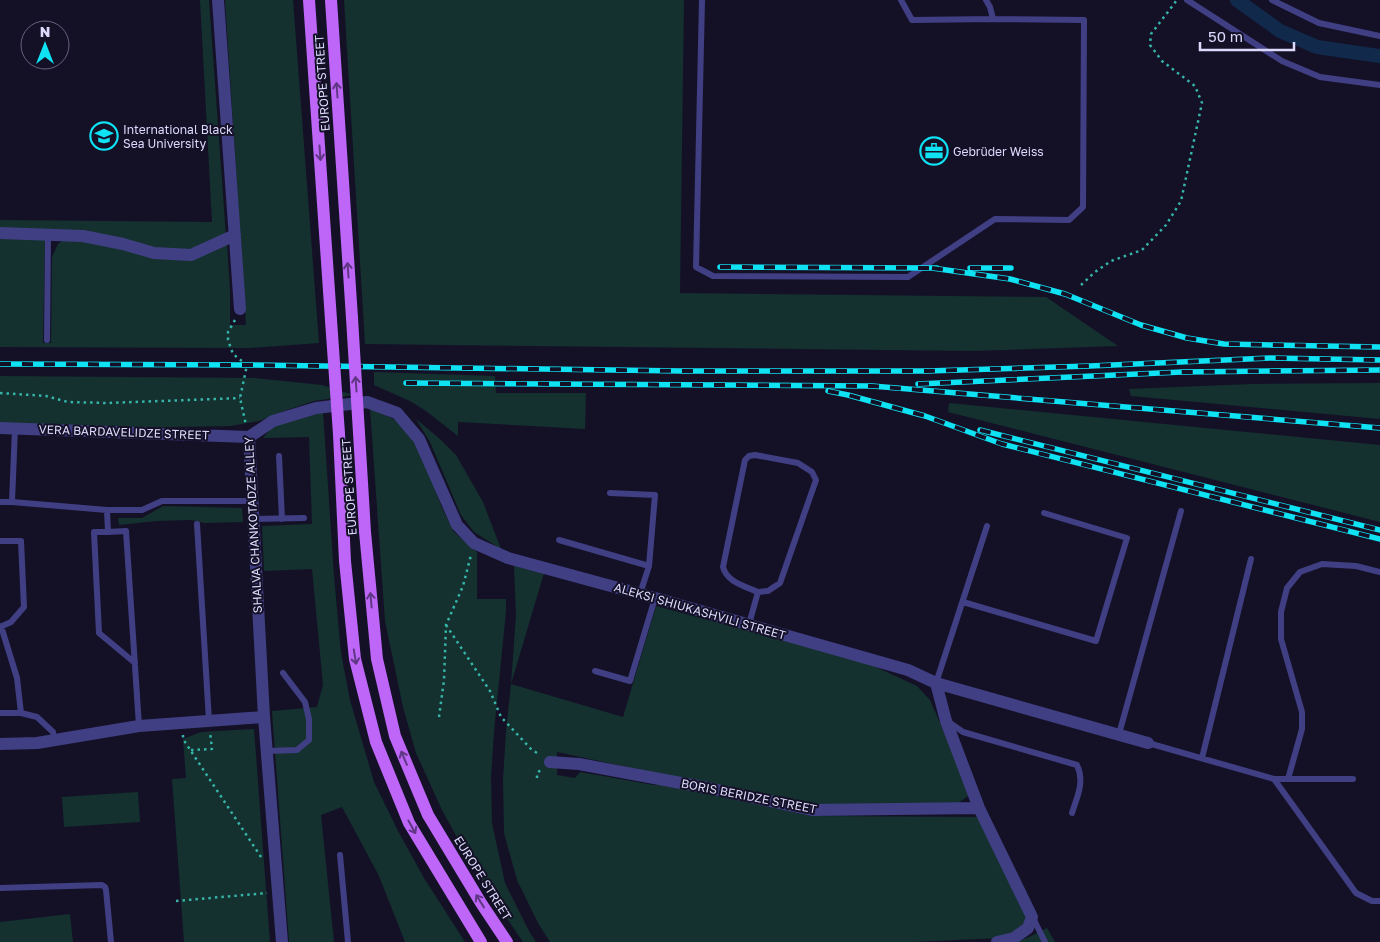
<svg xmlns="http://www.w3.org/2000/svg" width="1380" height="942" font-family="'Golos Text',sans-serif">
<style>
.green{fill:#14312f}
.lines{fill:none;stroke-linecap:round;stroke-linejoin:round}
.canal{stroke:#11294b;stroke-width:14}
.path{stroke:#36b4a9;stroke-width:2.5;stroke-dasharray:2.5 4;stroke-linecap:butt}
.lane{stroke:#403f84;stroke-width:6}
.street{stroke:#403f84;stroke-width:12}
.primary{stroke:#bd66f7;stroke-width:12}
.rail-casing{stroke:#0fe2f3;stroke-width:5.5}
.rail{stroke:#141127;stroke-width:4;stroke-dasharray:11;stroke-linecap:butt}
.primary-bridge{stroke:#bd66f7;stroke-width:12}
.oneway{stroke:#603785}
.labels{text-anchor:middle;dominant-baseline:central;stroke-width:4;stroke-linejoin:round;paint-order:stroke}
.street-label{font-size:12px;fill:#dcd9fd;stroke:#141127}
.poi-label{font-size:12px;fill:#dcd9fd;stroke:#141127;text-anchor:start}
</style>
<rect width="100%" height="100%" fill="#141127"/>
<path class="green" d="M200 0H209L226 236 184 251 0 230V220L212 222Z
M225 0H293L319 343 249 348 0 347V236L45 238 43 343H51L52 257 58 244 63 240H84L153 255 227 244 230 290V325H246Z
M344 0H684L680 293 1046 297 1118 346 971 351 365 344Z
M374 372 495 376 496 393H586L585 429 458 422V436L426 411 410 401 374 385Z
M0 376 253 378 322 385 353 395 314 401 287 410 259 421 231 426 118 428 0 423Z
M1380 383V419L1131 396 1129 389 1252 384Z
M949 403 1380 445V522L948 412Z
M370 408 379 411 395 420 418 445 442 508 454 532 477 552V599H506V611L494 732 491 777 492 823 505 883 529 931 536 942H523L478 876 442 810 416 753 403 707 385 621Z
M323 412 334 576 341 653 350 700 374 782 398 831 424 878 465 942H405L379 876 342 807 321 815 334 942H289L272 711 317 707 323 685 312 569 264 571 262 526 312 524 309 437 263 438 273 426Z
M416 419 440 439 456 455 483 502 501 549 474 532 461 515 430 442Z
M163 506 242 508 243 522 205 523 191 520 157 521 119 525 118 518H142Z
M514 566 544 573 511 684 623 717 656 606 865 662 917 686 930 700 967 784 970 795 955 805 815 807 557 752V775L575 778 580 772 654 785H664L812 816 978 817 1026 917 1024 923 1018 929 1001 938 913 942H550L538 923 517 880 504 833 503 780 506 731 511 684 516 615Z
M254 729 270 942H184L172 779 186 778 183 739 201 732Z
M138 792 140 822 64 827 62 797Z
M70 914 73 942H0V922Z
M1047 928 1055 942H1014L1027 938Z"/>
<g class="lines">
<path class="canal" d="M1237 0 1280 31 1317 47 1380 56"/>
<path class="path" d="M1081 285 1095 272 1111 261 1142 250 1166 225 1181 201 1202 103 1195 86 1162 61 1150 45 1151 34 1177 0
M235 320 228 332V340L233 354 247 365 240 398 246 425
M0 393 46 396 68 402 108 403 240 398
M446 625 490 691 501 717 531 749 540 755
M439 717 444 680 446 625 463 586 471 555
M183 735V739L263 860
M191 750 212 749 210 732
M537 778V773L542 769
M176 901 267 893"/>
<path class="lane" d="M702 0 696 267 713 276 908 277 995 219 1069 220 1083 207 1084 20 993 19 990 7 986 0
M901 0 912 20 993 19
M1187 0 1282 61 1320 77 1380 85
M1272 0 1319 23 1380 36
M47 340 48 235
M279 456 282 519
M610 493 655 495 649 566 640 594
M0 502H12L107 510H142L162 501H251
M12 502 15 428
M107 510 108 532 126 531 139 726
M252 519 304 518
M197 524 209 721
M108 532H94L99 633 135 663
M559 540 649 566
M0 541H21L24 607 11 622 0 627
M963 602 1096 641 1127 538 1044 513
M749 624 758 592 768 591 780 583 816 480 812 472 798 463 755 455 749 456 745 460 723 567C727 582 744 586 758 592
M1 626 17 678 21 713 37 717 53 732 54 740
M595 671 630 681 655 598
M936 683 987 526
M0 713H21
M950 723 963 732 1077 765C1085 782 1077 797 1072 813
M1119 734 1181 511
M1148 743 1274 779 1356 893 1372 901H1380
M267 751 297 750 309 740V719L305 702 283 673
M1202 758 1251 559
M1274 779H1353
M1288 779 1302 729V712L1281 639V612L1287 588 1300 572 1322 564 1356 566 1380 572
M340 855 348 942
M0 888 102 885 105 887 106 890 111 942
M1033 918 1045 942"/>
<path class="street" d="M218 0 240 309
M0 233 83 236 123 244 154 253 191 255 235 235
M0 428 249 437
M249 437 273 421 316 408 367 402 397 413 419 439 457 525 474 543 508 558 655 598 908 670 936 683 1148 743
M249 437 264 717 282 942
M936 683 946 721 979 808 1032 917 1028 928 1014 938 997 942
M0 744 37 743 139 726 264 717
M550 762 579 764 708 788 812 810 979 808"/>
<path class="primary" d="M309 0 331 320
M331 0 352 318
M359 433 365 532 377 659 395 736 428 815 481 903 507 942
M339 434 345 561 355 659 376 742 409 823 481 942"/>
<g class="rail-casing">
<path id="rail" d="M720 267 937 268
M932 268 1010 279 1065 294 1141 325 1187 338 1224 344 1380 347
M970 268H1011
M0 364 247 365 682 371H927L1090 366 1270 358 1380 360
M406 383 872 386 1380 428
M918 384 1182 372 1380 370
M828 391 848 395 925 416 1002 444 1380 539
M980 430 1380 530"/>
</g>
<use href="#rail" class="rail"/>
<path class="primary-bridge" d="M352 318 359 433
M331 320 339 434"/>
</g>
<defs><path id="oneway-shaft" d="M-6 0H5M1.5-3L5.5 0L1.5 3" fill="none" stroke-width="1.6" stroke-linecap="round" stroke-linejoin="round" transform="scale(1.25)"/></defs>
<g class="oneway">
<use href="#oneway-shaft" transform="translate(337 90) rotate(-94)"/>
<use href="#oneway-shaft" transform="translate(320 153) rotate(86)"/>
<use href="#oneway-shaft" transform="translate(348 270) rotate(-94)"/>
<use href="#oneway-shaft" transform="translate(356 384) rotate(-94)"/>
<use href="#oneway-shaft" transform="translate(371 600) rotate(-95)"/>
<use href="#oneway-shaft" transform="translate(355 657) rotate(81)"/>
<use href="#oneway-shaft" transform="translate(404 758) rotate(-113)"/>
<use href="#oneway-shaft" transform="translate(412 827) rotate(61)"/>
<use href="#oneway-shaft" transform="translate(480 901) rotate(-122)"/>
</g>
<defs>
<g id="university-ring" transform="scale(1.4375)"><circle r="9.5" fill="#141127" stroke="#0fe2f3" stroke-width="1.5"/><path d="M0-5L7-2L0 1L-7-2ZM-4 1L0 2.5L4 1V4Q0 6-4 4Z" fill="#0fe2f3"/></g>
<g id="office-ring" transform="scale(1.4375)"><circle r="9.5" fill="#141127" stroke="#0fe2f3" stroke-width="1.5"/><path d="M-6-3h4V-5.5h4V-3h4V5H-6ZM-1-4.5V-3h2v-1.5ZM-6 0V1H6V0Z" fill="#0fe2f3"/></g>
</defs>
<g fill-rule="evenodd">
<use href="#university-ring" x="104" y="136"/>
<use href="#office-ring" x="934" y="151"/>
</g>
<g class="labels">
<g class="street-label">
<text transform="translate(322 83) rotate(-94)">EUROPE STREET</text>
<text transform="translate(124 432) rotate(2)">VERA BARDAVELIDZE STREET</text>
<text transform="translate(349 487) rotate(-94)">EUROPE STREET</text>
<text transform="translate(253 525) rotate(-93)">SHALVA CHANKOTADZE ALLEY</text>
<text transform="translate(700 611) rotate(16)">ALEKSI SHIUKASHVILI STREET</text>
<text transform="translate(749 796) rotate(11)">BORIS BERIDZE STREET</text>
<text transform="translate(483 878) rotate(58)">EUROPE STREET</text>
</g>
<g class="poi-label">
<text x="123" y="129">International Black<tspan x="123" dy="14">Sea University</tspan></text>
<text x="953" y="151">Gebrüder Weiss</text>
</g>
</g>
<g transform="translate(45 45)"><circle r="24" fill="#141127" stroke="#64617d"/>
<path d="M0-4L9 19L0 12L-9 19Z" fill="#0fe2f3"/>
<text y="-8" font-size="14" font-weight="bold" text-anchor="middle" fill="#dcd9fd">N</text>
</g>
<path d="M1200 42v8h94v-8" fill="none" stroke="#dcd9fd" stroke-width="2.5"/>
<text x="1208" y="42" font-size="15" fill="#dcd9fd" stroke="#141127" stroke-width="4" paint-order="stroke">50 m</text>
</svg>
